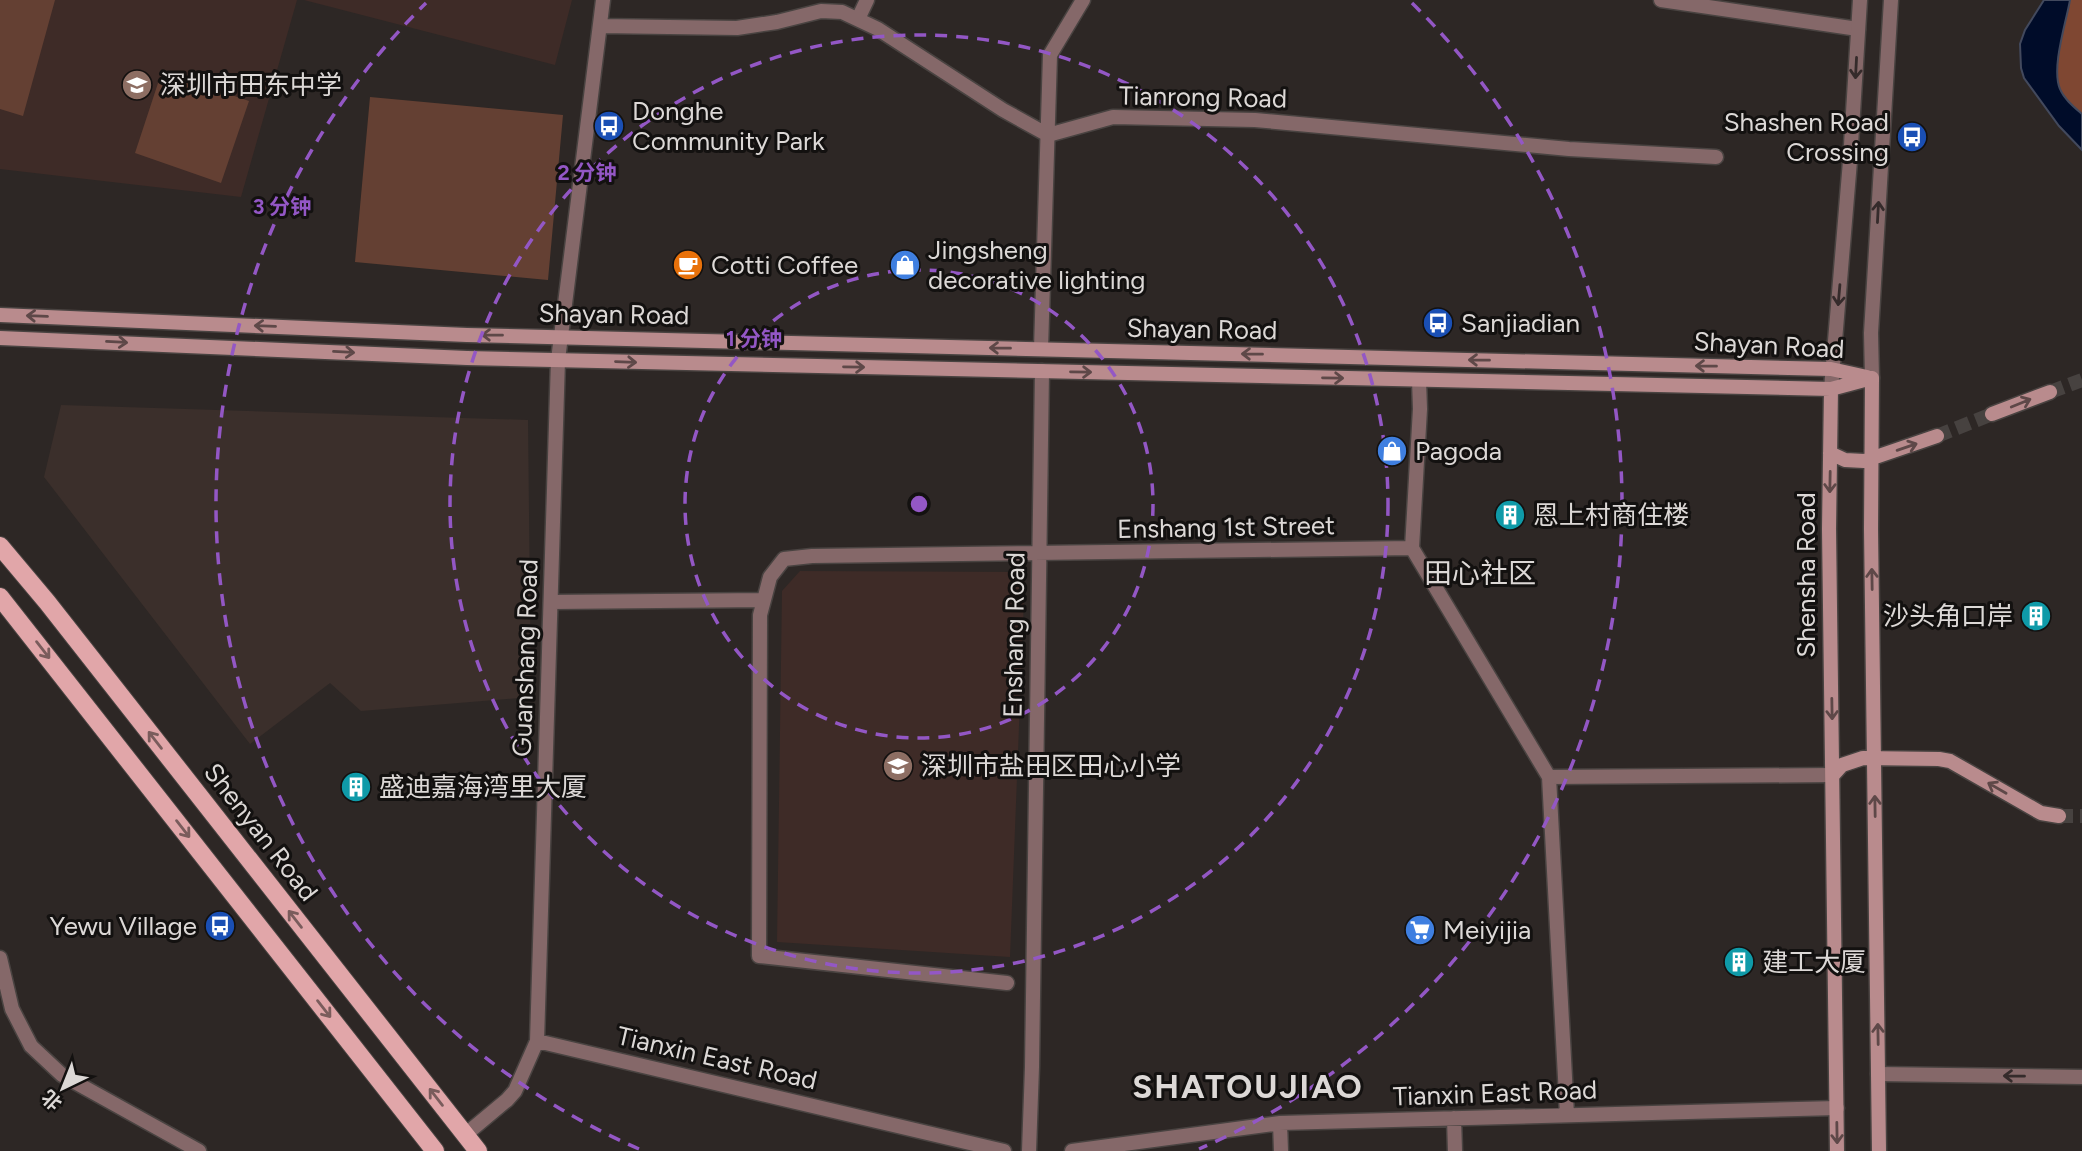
<svg xmlns="http://www.w3.org/2000/svg" width="2082" height="1151" font-family="Figtree,'Noto Sans SC',sans-serif">
<style>
.built{fill:#3b2f2b}
.education{fill:#3e2b27}
.green{fill:#644033}
.forest{fill:#7f4732}
.water{fill:#000c29;stroke:#42495d;stroke-width:2}
.lines{fill:none;stroke-linecap:round;stroke-linejoin:round}
.secondary-tunnel{stroke:#474240;stroke-width:14;stroke-dasharray:14 7;stroke-linecap:butt}
.minor-casing{stroke:#494341;stroke-width:17}
.tertiary-casing{stroke:#494341;stroke-width:17}
.secondary-casing{stroke:#494341;stroke-width:17}
.primary-casing{stroke:#494341;stroke-width:20}
.minor{stroke:#856869;stroke-width:14}
.tertiary{stroke:#856869;stroke-width:14}
.secondary{stroke:#b98b8d;stroke-width:14}
.primary{stroke:#e1a6a9;stroke-width:18}
.oneway{stroke:#352b2b}
.oneway2{stroke:#5e4848}
.oneway3{stroke:#7a5c5c}
.ring{fill:none;stroke:#9357c5;stroke-width:3.5;stroke-dasharray:12 9}
.labels{text-anchor:middle;dominant-baseline:central;stroke-width:6;stroke-linejoin:round;paint-order:stroke}
.poi-label{font-size:26px;fill:#dcd8d6;stroke:#131110;text-anchor:start}
.street-label{font-size:26px;fill:#dcd8d6;stroke:#131110}
.neighbourhood-label{font-size:28px;fill:#dcd8d6;stroke:#131110}
.district-label{font-size:33px;font-weight:bold;letter-spacing:2px;fill:#dcd8d6;stroke:#131110}
.centre{fill:#9357c5;stroke:#131110;stroke-width:3.5}
.ring-label{font-size:21px;text-anchor:middle;font-weight:bold;fill:#9357c5;stroke:#131110;stroke-width:6;stroke-linejoin:round;paint-order:stroke}
</style>
<rect width="100%" height="100%" fill="#2d2725"/>
<path class="built" d="M61 405 528 420 531 697 361 711 330 683 250 744 44 477Z"/>
<path class="education" d="M0 0H297L241 197 0 169Z
M304 0H572L555 65Z
M800 571 1025 572 1010 957 777 942 782 591Z"/>
<path class="green" d="M0 0H55L23 116 0 109Z
M162 71 249 101 221 183 135 153Z
M370 97 563 115 548 280 355 262Z"/>
<path class="forest" d="M2047 0H2082V149L2058 125Z"/>
<path class="water" d="M2044 0H2070C2066 23 2051 68 2060 89 2064 99 2074 107 2082 114V150L2059 126 2024 78 2021 68 2020 44 2025 30Z"/>
<g class="lines">
<path class="secondary-tunnel" d="M2050 392 2082 380
M1937 436 1992 414
M2059 816H2082"/>
<g class="minor-casing">
<path id="minor" d="M1661 0 1858 29
M858 19 867 0
M600 26 737 28 777 22 821 11 842 12 878 29 1003 110 1048 135 1113 117 1255 120 1569 149 1716 157
M1041 349 1050 55 1083 0
M1419 380 1420 409 1412 548 1549 777 1567 1115
M764 600 760 615 759 956 1007 983
M552 602 764 600 770 577 784 559 812 556 1412 548
M1549 777 1833 775
M0 958 12 1009 31 1046 62 1075 199 1151
M537 1041 558 360 603 0
M1878 1074 2082 1077
M1454 1118 1455 1151
M1280 1123 1281 1151
M465 1135 507 1100 515 1091 537 1041 1004 1151
M1029 1151 1032 1067 1042 371
M1072 1151 1280 1123 1837 1108"/>
</g>
<g class="tertiary-casing">
<path id="tertiary" d="M1872 378 1871 333 1891 0
M1831 389 1850 161 1860 0"/>
</g>
<g class="secondary-casing">
<path id="secondary" d="M0 315 467 335 1831 369 1867 377
M0 338 467 358 1831 389 1872 378
M1872 378 1871 529 1879 1151
M1831 389 1829 529 1837 1151
M1992 414 2050 392
M1830 453 1845 460 1864 461 1937 436
M1833 775 1842 765 1863 758 1939 759 1950 761 2041 813 2059 816"/>
</g>
<g class="primary-casing">
<path id="primary" d="M0 546 47 602 478 1151
M0 597 435 1151"/>
</g>
<use href="#minor" class="minor"/>
<use href="#tertiary" class="tertiary"/>
<use href="#secondary" class="secondary"/>
<use href="#primary" class="primary"/>
</g>
<defs><path id="oneway-shaft" d="M-6 0H5M1.5-3L5.5 0L1.5 3" fill="none" stroke-width="1.6" stroke-linecap="round" stroke-linejoin="round" transform="scale(1.75)"/></defs>
<g class="oneway">
<use href="#oneway-shaft" transform="translate(1856 68) rotate(93)"/>
<use href="#oneway-shaft" transform="translate(1878 212) rotate(-87)"/>
<use href="#oneway-shaft" transform="translate(1839 295) rotate(95)"/>
<use href="#oneway-shaft" transform="translate(2014 1076) rotate(-179)"/>
</g>
<g class="oneway2">
<use href="#oneway-shaft" transform="translate(37 316) rotate(-178)"/>
<use href="#oneway-shaft" transform="translate(265 326) rotate(-178)"/>
<use href="#oneway-shaft" transform="translate(492 335) rotate(-179)"/>
<use href="#oneway-shaft" transform="translate(117 342) rotate(3)"/>
<use href="#oneway-shaft" transform="translate(1000 348) rotate(-179)"/>
<use href="#oneway-shaft" transform="translate(344 352) rotate(3)"/>
<use href="#oneway-shaft" transform="translate(1252 354) rotate(-179)"/>
<use href="#oneway-shaft" transform="translate(1479 360) rotate(-179)"/>
<use href="#oneway-shaft" transform="translate(626 362) rotate(2)"/>
<use href="#oneway-shaft" transform="translate(1706 366) rotate(-179)"/>
<use href="#oneway-shaft" transform="translate(854 367) rotate(1)"/>
<use href="#oneway-shaft" transform="translate(1081 372) rotate(1)"/>
<use href="#oneway-shaft" transform="translate(1333 378) rotate(1)"/>
<use href="#oneway-shaft" transform="translate(2021 403) rotate(-22)"/>
<use href="#oneway-shaft" transform="translate(1907 447) rotate(-19)"/>
<use href="#oneway-shaft" transform="translate(1830 482) rotate(91)"/>
<use href="#oneway-shaft" transform="translate(1872 579) rotate(-91)"/>
<use href="#oneway-shaft" transform="translate(1832 709) rotate(89)"/>
<use href="#oneway-shaft" transform="translate(1997 788) rotate(-150)"/>
<use href="#oneway-shaft" transform="translate(1875 806) rotate(-91)"/>
<use href="#oneway-shaft" transform="translate(1878 1034) rotate(-91)"/>
<use href="#oneway-shaft" transform="translate(1837 1133) rotate(89)"/>
</g>
<g class="oneway3">
<use href="#oneway-shaft" transform="translate(43 650) rotate(52)"/>
<use href="#oneway-shaft" transform="translate(155 740) rotate(-128)"/>
<use href="#oneway-shaft" transform="translate(183 829) rotate(52)"/>
<use href="#oneway-shaft" transform="translate(295 919) rotate(-128)"/>
<use href="#oneway-shaft" transform="translate(324 1009) rotate(52)"/>
<use href="#oneway-shaft" transform="translate(436 1097) rotate(-128)"/>
</g>
<g class="ring">
<circle cx="919" cy="504" r="234"/>
<circle cx="919" cy="504" r="469"/>
<path d="M639 1149A703 703 0 0 1 426 3M1412 3A703 703 0 0 1 1199 1149"/>
</g>
<defs>
<g id="school-disc" transform="scale(1.575)"><circle r="9.5" fill="#8d6e63" stroke="#131110"/><path d="M0-5L7-2L0 1L-7-2ZM-4 1L0 2.5L4 1V4Q0 6-4 4Z" fill="#fff"/></g>
<g id="bus-disc" transform="scale(1.575)"><circle r="9.5" fill="#1a4fb4" stroke="#131110"/><path d="M-5-6H5V4H4V6H2V4H-2V6H-4V4H-5ZM-3.5-4V0h7V-4ZM-3.5 1.2v1.5H-2V1.2ZM2 1.2v1.5H3.5V1.2Z" fill="#fff"/></g>
<g id="cafe-disc" transform="scale(1.575)"><circle r="9.5" fill="#e8710a" stroke="#131110"/><path d="M-5.5-4.5H6V0H3Q3 3.5 0 3.5H-2.5Q-5.5 3.5-5.5 0ZM3-3.2v2h1.7v-2ZM-6 4.5H4V6H-6Z" fill="#fff"/></g>
<g id="shop-disc" transform="scale(1.575)"><circle r="9.5" fill="#3f7fe0" stroke="#131110"/><path d="M-5-2.5h2.3a2.7 3.5 0 0 1 5.4 0H5L5.5 6h-11ZM-1.5-2.5h3a1.5 2.3 0 0 0-3 0Z" fill="#fff"/></g>
<g id="building-disc" transform="scale(1.575)"><circle r="9.5" fill="#0f9aa8" stroke="#131110"/><path d="M-4-6H4V6H1V3H-1V6H-4ZM-2.5-4.3h1.7v1.8h-1.7ZM.8-4.3h1.7v1.8H.8ZM-2.5-1h1.7V.8h-1.7ZM.8-1h1.7V.8H.8Z" fill="#fff"/></g>
<g id="supermarket-disc" transform="scale(1.575)"><circle r="9.5" fill="#3f7fe0" stroke="#131110"/><path d="M-6-5.5h2.5l.6 2H6L4.5 2H-2.5L-4.4-4H-6ZM-1.5 3.2a1.3 1.3 0 1 0 .1 0ZM3 3.2a1.3 1.3 0 1 0 .1 0Z" fill="#fff"/></g>
</defs>
<g fill-rule="evenodd">
<use href="#school-disc" x="137" y="85"/>
<use href="#bus-disc" x="609" y="126"/>
<use href="#bus-disc" x="1912" y="137"/>
<use href="#cafe-disc" x="688" y="265"/>
<use href="#shop-disc" x="905" y="265"/>
<use href="#bus-disc" x="1438" y="323"/>
<use href="#shop-disc" x="1392" y="451"/>
<use href="#building-disc" x="1510" y="515"/>
<use href="#building-disc" x="2036" y="616"/>
<use href="#school-disc" x="898" y="766"/>
<use href="#building-disc" x="356" y="787"/>
<use href="#bus-disc" x="220" y="926"/>
<use href="#supermarket-disc" x="1420" y="930"/>
<use href="#building-disc" x="1739" y="962"/>
</g>
<g class="labels">
<g class="poi-label">
<text x="160" y="85">深圳市田东中学</text>
<text x="632" y="111">Donghe<tspan x="632" dy="30">Community Park</tspan></text>
<text x="1889" y="122" text-anchor="end">Shashen Road<tspan x="1889" dy="30">Crossing</tspan></text>
<text x="928" y="250">Jingsheng<tspan x="928" dy="30">decorative lighting</tspan></text>
<text x="711" y="265">Cotti Coffee</text>
<text x="1461" y="323">Sanjiadian</text>
<text x="1415" y="451">Pagoda</text>
<text x="1533" y="515">恩上村商住楼</text>
<text x="2013" y="616" text-anchor="end">沙头角口岸</text>
<text x="921" y="766">深圳市盐田区田心小学</text>
<text x="379" y="787">盛迪嘉海湾里大厦</text>
<text x="197" y="926" text-anchor="end">Yewu Village</text>
<text x="1443" y="930">Meiyijia</text>
<text x="1762" y="962">建工大厦</text>
</g>
<g class="street-label">
<text transform="translate(1203 97) rotate(1)">Tianrong Road</text>
<text transform="translate(614 314) rotate(1)">Shayan Road</text>
<text transform="translate(1202 329) rotate(1)">Shayan Road</text>
<text transform="translate(1769 345) rotate(3)">Shayan Road</text>
<text transform="translate(1226 527) rotate(-1)">Enshang 1st Street</text>
<text transform="translate(1806 575) rotate(-90)">Shensha Road</text>
<text transform="translate(1014 635) rotate(-89)">Enshang Road</text>
<text transform="translate(525 658) rotate(-88)">Guanshang Road</text>
<text transform="translate(261 832) rotate(52)">Shenyan Road</text>
<text transform="translate(717 1058) rotate(13)">Tianxin East Road</text>
<text transform="translate(1495 1093) rotate(-2)">Tianxin East Road</text>
</g>
<g class="neighbourhood-label">
<text x="1480" y="573">田心社区</text>
</g>
<g class="district-label">
<text x="1248" y="1086">SHATOUJIAO</text>
</g>
</g>
<circle cx="919" cy="504" r="10" class="centre"/>
<g class="ring-label">
<text x="587" y="180">2 分钟</text>
<text x="282" y="214">3 分钟</text>
<text x="754" y="346">1 分钟</text>
</g>
<g transform="translate(63 1088) rotate(223)" stroke="#131110" stroke-width="5" paint-order="stroke">
<path d="M0-5L12 26L0 18L-12 26Z" fill="#dcd8d6"/>
<text y="-10" font-size="19" font-weight="bold" text-anchor="middle" fill="#dcd8d6">北</text>
</g>
</svg>
